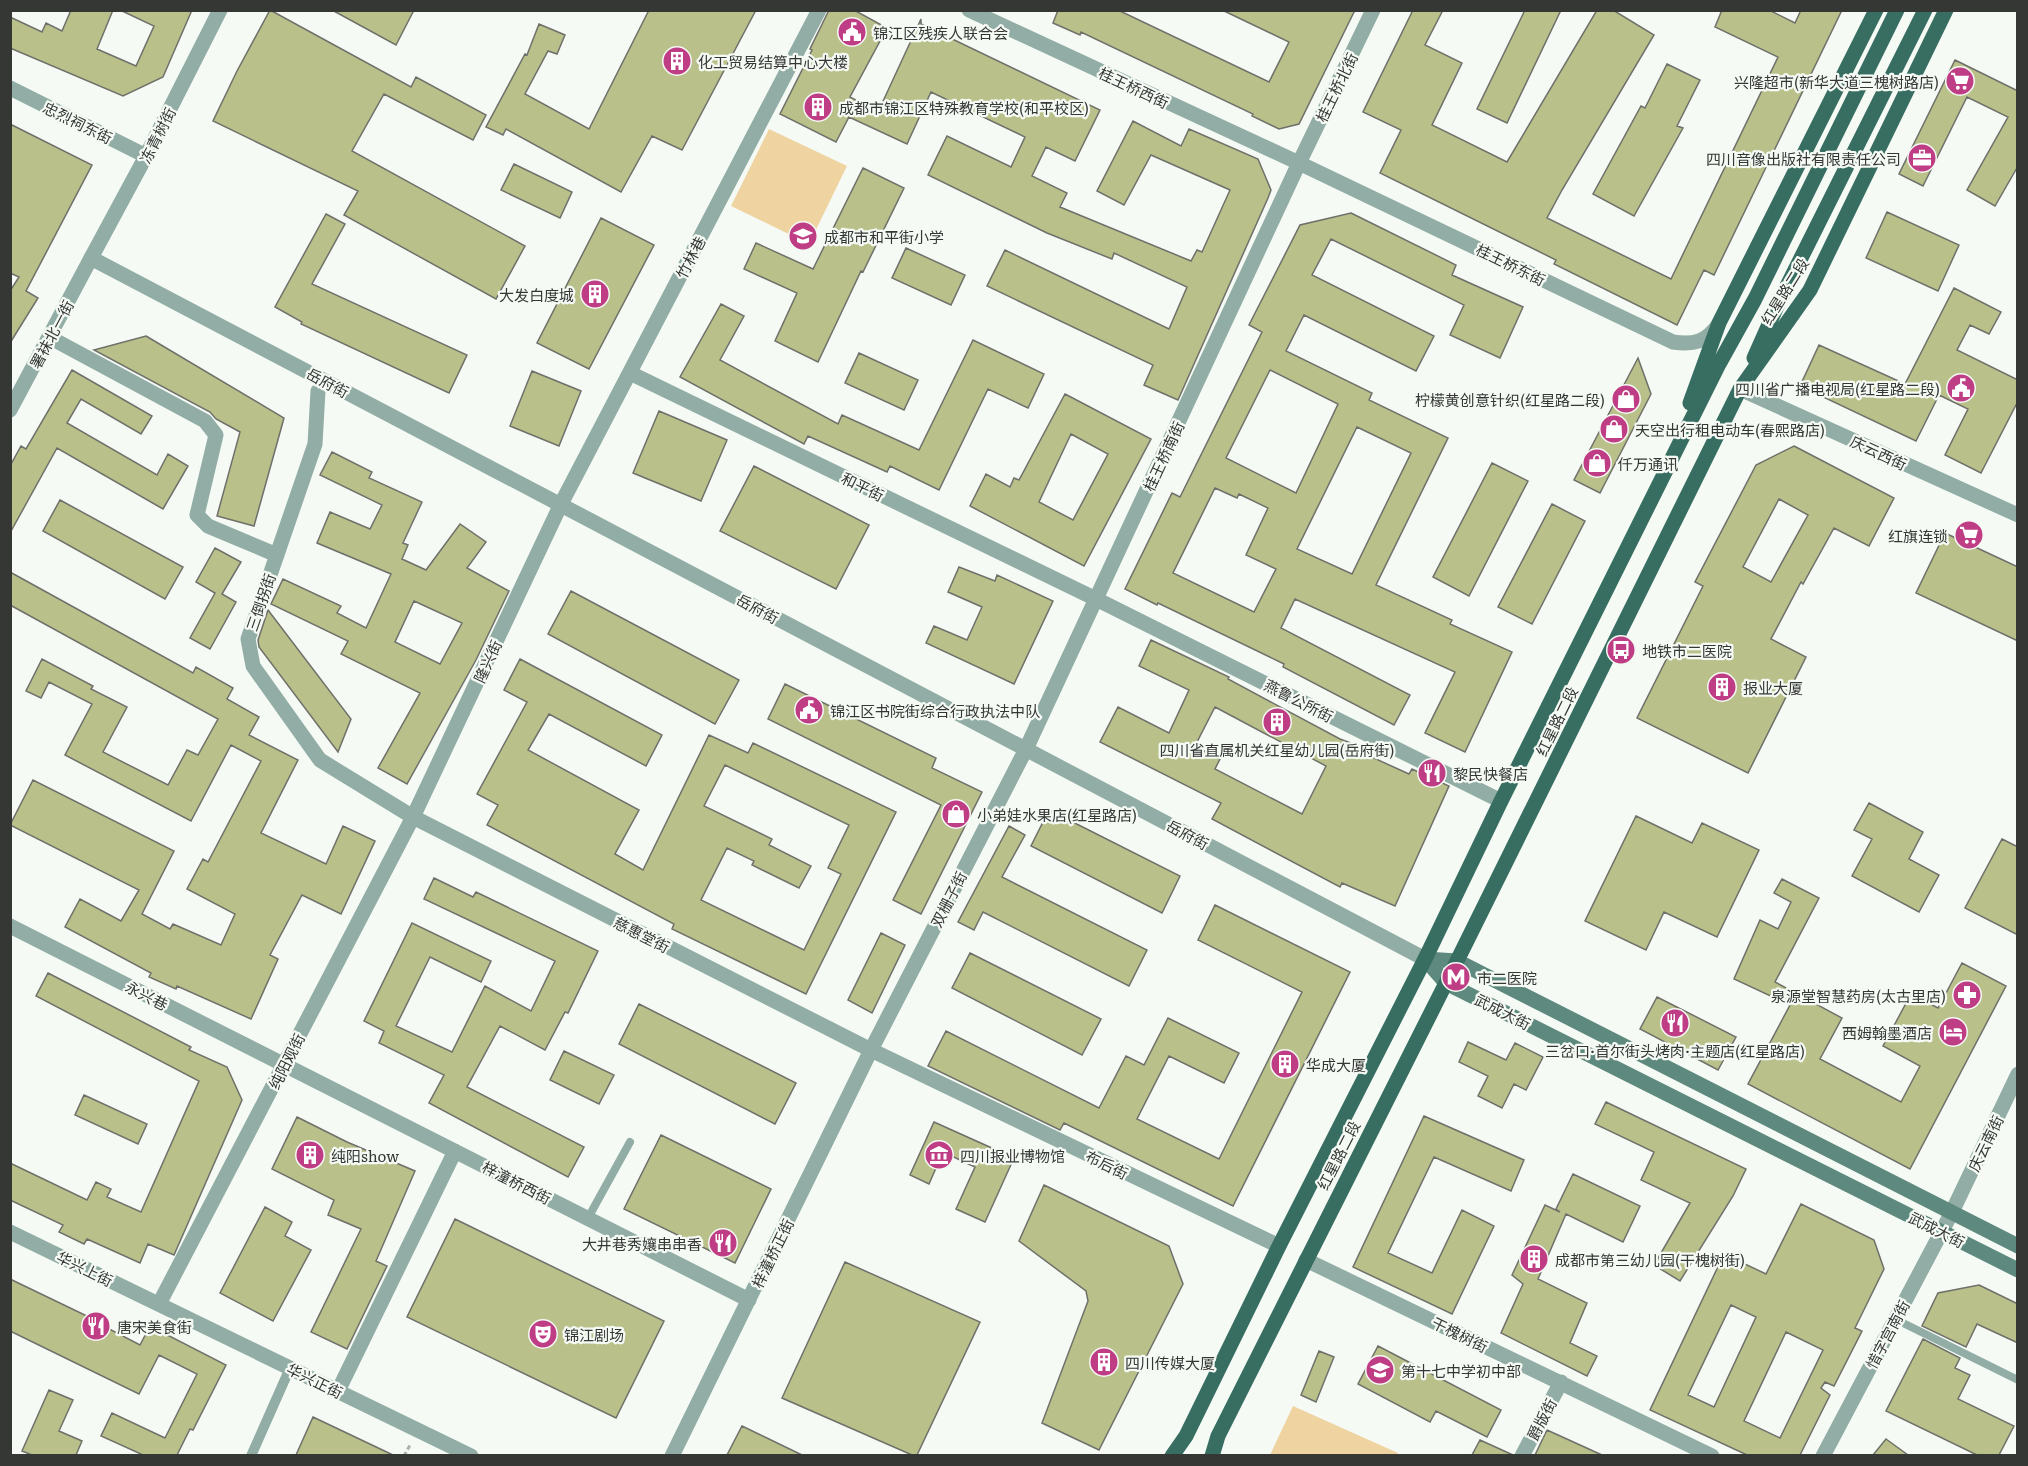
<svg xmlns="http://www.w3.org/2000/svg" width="2028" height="1466" font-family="Literata,'Noto Sans SC',serif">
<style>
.green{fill:#efd4a2}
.building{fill:#b9c08a;stroke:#6f706a;stroke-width:1.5;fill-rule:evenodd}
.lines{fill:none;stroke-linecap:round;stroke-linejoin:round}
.path{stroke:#adb1ad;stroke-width:3;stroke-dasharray:4.5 3;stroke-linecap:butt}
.service{stroke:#91ada5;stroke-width:8}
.pedestrian{stroke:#91ada5;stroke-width:10}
.minor{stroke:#91ada5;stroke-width:15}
.tertiary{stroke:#91ada5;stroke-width:15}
.secondary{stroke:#5e897e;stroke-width:15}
.primary{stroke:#386e62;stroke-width:15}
.labels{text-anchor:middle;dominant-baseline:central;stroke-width:4.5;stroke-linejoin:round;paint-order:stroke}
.poi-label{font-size:15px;fill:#353735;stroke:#f5faf5;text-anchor:start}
.street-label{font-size:15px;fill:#353735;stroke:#f5faf5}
</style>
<rect width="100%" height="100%" fill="#f5faf5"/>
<path class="green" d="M769 129 847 166 809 244 731 206Z
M1293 1406 1398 1453 1397 1455H1270Z"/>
<path class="building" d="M71 10H113L97 49 136 66 154 26 120 10H192L163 77 123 96 10 48V17L42 32 46 23 62 31Z
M270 10 411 87 416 77 486 115 473 140 384 94 352 151 525 246 496 299 344 215 358 191 213 121 237 71Z
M332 10H414L396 45Z
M649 10H756L682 150 652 136 621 192 506 129 503 135 486 127 525 54 527 55 539 24 565 35 557 54 548 51 525 94 589 129Z
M829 10H854L887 28 850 97 878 112 921 19V24L1100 110 1075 161 1046 147 1032 176 1067 193 1060 207 1191 261 1197 250 1202 252 1230 190 1151 155 1124 205 1097 191 1133 121 1181 146 1189 129 1258 159 1271 190 1268 198 1178 400 1144 385 1153 365 987 286 1005 250 1169 329 1187 287 1114 253 1112 259 1047 233 928 175 947 136 1011 167 1025 137 931 92 907 144 849 117 836 142 780 114 812 50 810 49Z
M1058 10H1118L1269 82 1289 42 1222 10H1355L1299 124 1279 129 1252 116 1253 114 1081 32 1080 35 1053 23Z
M1413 10H1443L1425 45 1462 63 1432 125 1507 162 1597 10H1613L1654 35 1562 190 1547 218 1671 279 1778 57 1715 27 1722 10H1769L1795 23 1801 10H1842L1714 275 1704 270 1677 325 1554 264 1556 260 1380 173 1401 130 1363 112Z
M1525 10H1561L1507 123 1477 109Z
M1955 60 2018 91V166L1995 206 1967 190 2008 117 1967 97 1923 186 1899 174Z
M1667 64 1700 80 1677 126 1683 128 1634 216 1593 194 1641 106 1645 108Z
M10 124 92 165 26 291 38 298 10 343V291L19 277 10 273Z
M514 164 572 192 560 218 501 190Z
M863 168 904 188 863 272 861 271 818 362 775 341 797 293 744 269 756 243 813 269Z
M1887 212 1959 245 1938 291 1866 258Z
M1351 213 1456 265 1452 275 1523 307 1500 358 1450 335 1464 305 1331 239 1312 275 1434 336 1416 371 1304 315 1286 351 1372 393 1369 400 1448 438 1376 585 1452 620 1450 624 1512 652 1465 752 1425 733 1455 672 1295 599 1281 628 1410 695 1394 725 1283 667 1284 664 1158 603 1157 605 1125 589 1172 493 1180 497 1262 332 1249 325 1300 225ZM1270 370 1338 404 1296 493 1226 458ZM1357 427 1411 453 1352 574 1297 549ZM1215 488 1237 498 1239 494 1268 508 1246 555 1276 569 1254 612 1173 573Z
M326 214 345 224 312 284 467 355 449 393 301 324 302 322 275 307Z
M601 218 654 245 589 369 537 343Z
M906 248 965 275 951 305 892 278Z
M1954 288 2001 312 1989 334 1970 325 1957 350 2018 380V401L1981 473 1945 455 1968 409 1939 395 1916 441 1800 386 1819 345 1905 384Z
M721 304 744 316 720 360 838 424 842 415 919 450 973 340 1044 374 1028 408 988 389 939 490 890 466 887 472 808 436 804 444 680 377Z
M146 336 284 418 254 526 217 516 240 432 216 419 210 412 94 350Z
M859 353 918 380 904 410 845 383Z
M1638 358 1651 394 1600 493 1574 480Z
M72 370 152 416 141 434 81 399 67 423 157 475 168 454 188 466 163 509 57 448 10 533V466L21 446 26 449Z
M532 371 581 391 559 446 510 426Z
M1065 394 1151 439 1084 566 970 506 986 474 1010 487 1014 478 1019 480ZM1071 434 1108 454 1073 520 1039 502Z
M659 411 727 440 701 501 633 473Z
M1794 446 1894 498 1869 546 1834 528 1803 584 1801 582 1771 639 1806 657 1748 773 1637 718 1703 586 1695 582 1756 465ZM1779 499 1808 515 1771 582 1743 567Z
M332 452 372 472 369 478 422 502 403 543 408 545 402 559 426 570 460 524 486 542 467 568 509 591 476 660 407 784 378 768 420 693 341 654 348 641 271 604 283 579 341 606 337 613 366 628 391 574 317 543 330 512 370 529 382 505 320 475ZM414 601 462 623 440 664 395 642Z
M1492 463 1528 481 1469 596 1433 577Z
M754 466 869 525 836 589 720 531Z
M60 500 183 567 165 599 43 531Z
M1552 504 1585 521 1532 624 1498 607Z
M1945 533 2018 567V641L1916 593Z
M215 548 241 562 222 594 236 602 210 649 190 638 215 593 196 582Z
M959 567 995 581 997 575 1053 601 1014 684 926 643 934 626 967 640 982 607 948 592Z
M10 572 193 673 196 667 233 688 227 699 259 717 249 735 298 760 261 833 326 864 343 826 375 841 341 914 302 895 270 955 278 959 251 1019 177 986 176 989 149 977 151 973 65 927 80 899 121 921 139 890 10 825 33 780 174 851 142 914 170 929 173 924 221 945 235 914 187 889 203 859 208 862 261 761 231 745 191 821 65 755 92 704 49 682 41 698 26 691 42 659 93 686 91 689 127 707 103 752 168 785 187 750 198 755 218 719 10 605Z
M571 591 739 680 715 724 548 634Z
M268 610 351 719 338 752 259 647 258 640Z
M1151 640 1229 677 1228 679 1340 739 1356 745 1354 749 1409 774 1412 769 1449 786 1395 906 1342 883 1340 887 1212 819 1221 803 1100 742 1118 707 1169 733 1189 690 1139 666ZM1215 707 1326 766 1302 814 1215 769 1220 759 1195 746Z
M520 659 662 735 646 766 549 714 528 750 639 810 615 854 643 870 709 735 748 753 753 743 896 812 806 994 672 929 674 924 487 825 498 805 477 794 527 702 504 690ZM725 765 849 825 828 868 841 874 804 950 701 900 727 848 754 861 752 865 799 888 811 866 769 845 772 839 704 806Z
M785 684 936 758 932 768 982 792 921 914 893 900 941 805 768 719Z
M1869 803 1923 832 1909 859 1939 875 1919 912 1852 876 1872 839 1854 830Z
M1049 810 1180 876 1162 913 1031 846Z
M1636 816 1692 843 1702 823 1759 850 1717 937 1664 912 1646 950 1585 921Z
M1009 826 1025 835 1002 877 1147 950 1129 986 983 912 974 930 958 922Z
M2002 839 2018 847V935L1965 908Z
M434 878 473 897 476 892 598 951 568 1013 565 1012 545 1050 500 1026 467 1087 584 1147 568 1177 429 1103 444 1075 379 1043 384 1031 364 1021 412 923 491 961 481 982 430 957 396 1026 452 1052 485 986 531 1011 555 961 424 899Z
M1782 879 1819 898 1775 982 1842 1018 1820 1059 1901 1102 1920 1066 1883 1046 1911 994 1938 1008 1962 963 2006 986 1910 1169 1748 1084 1790 1005 1734 979 1760 920 1778 929 1791 902 1774 893Z
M1215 905 1350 972 1233 1206 1064 1123 1060 1130 928 1066 946 1031 1099 1108 1126 1056 1144 1065 1168 1018 1239 1053 1224 1083 1169 1056 1137 1119 1219 1159 1302 992 1198 940Z
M881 933 905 945 872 1013 848 1000Z
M970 953 1101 1019 1082 1055 952 988Z
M48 973 191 1047 189 1050 227 1067 242 1100 174 1255 148 1244 140 1263 87 1239 84 1244 59 1232 63 1225 10 1200V1163L87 1200 96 1182 111 1189 107 1197 141 1212 199 1081 36 996Z
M1657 997 1736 1037 1718 1070 1640 1029Z
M639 1004 796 1083 775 1124 619 1044Z
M1468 1042 1506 1060 1515 1043 1543 1057 1526 1090 1514 1084 1502 1108 1478 1096 1488 1076 1459 1062Z
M564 1051 614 1075 599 1104 550 1080Z
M84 1095 147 1124 138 1144 75 1115Z
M1606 1102 1746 1169 1733 1196 1680 1281 1654 1265 1690 1203 1641 1180 1654 1152 1595 1124Z
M1424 1116 1524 1160 1511 1191 1434 1157 1388 1253 1432 1273 1462 1210 1494 1226 1452 1314 1353 1267Z
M297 1117 347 1142 415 1171 376 1261 387 1266 347 1349 311 1332 361 1229 328 1215 334 1200 272 1169Z
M934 1122 1014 1158 985 1222 956 1209 975 1167 943 1152 929 1184 910 1175Z
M661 1135 771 1189 735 1263 624 1209Z
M1573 1174 1640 1206 1623 1242 1566 1214 1538 1279 1587 1303 1570 1343 1597 1356 1587 1376 1501 1333 1523 1284 1512 1275 1545 1205 1560 1212 1556 1209Z
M1044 1185 1169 1246 1183 1284 1099 1450 1042 1423 1088 1301 1086 1291 1019 1241Z
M1801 1204 1874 1240 1884 1269 1855 1328 1862 1331 1834 1386 1825 1382 1821 1388 1830 1395 1800 1455H1747L1650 1410 1724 1254 1766 1274ZM1731 1305 1756 1317 1714 1407 1688 1395ZM1786 1332 1823 1350 1780 1438 1744 1421Z
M265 1207 292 1222 285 1236 311 1250 273 1321 220 1293Z
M455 1219 664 1321 616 1418 407 1317Z
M845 1262 980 1322 917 1455H912L782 1398Z
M10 1279 91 1318 90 1319 140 1345 150 1326 226 1365 193 1430 190 1429 177 1455H143L101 1436 112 1413 165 1438 197 1374 159 1355 139 1394 10 1331Z
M1979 1285 2018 1304V1343L1977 1324 1966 1347 1922 1326 1938 1293Z
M1923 1339 1960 1358 1955 1368 1970 1375 1958 1399 2014 1426 1999 1455H1977L1886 1411Z
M1378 1346 1501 1410 1487 1437 1436 1411 1430 1422 1358 1384Z
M1319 1351 1334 1357 1316 1402 1301 1395Z
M49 1390 73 1400 59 1431 82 1441 76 1455H32L22 1451Z
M313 1417 393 1455H296Z
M742 1426 802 1455H727Z
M1547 1430 1602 1455H1535Z
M1886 1439 1908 1455H1873Z
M1480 1440 1513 1455H1472Z"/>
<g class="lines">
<path class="path" d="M404 1456 410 1445"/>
<path class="service" d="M588 1218 630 1142
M1895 1319 2018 1380"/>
<path class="pedestrian" d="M251 1456 290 1368"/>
<path class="minor" d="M969 10 1299 163 1673 342C1694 345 1706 342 1718 325
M146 156 220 10
M49 337 205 421 216 435 197 515 208 526 277 555
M630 373 1096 599 1501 801
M1740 389 2018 515
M318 391 315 444 248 639 253 666 320 760 413 817 871 1050 1279 1246
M10 410 91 258
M10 926 749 1300
M10 1232 471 1456
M1306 1260 1712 1456
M159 1304 413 817 561 504 819 10
M338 1391 455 1151
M672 1456 871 1050 1026 749 1299 163 1373 10
M1522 1456 1561 1382
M1823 1456 1952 1212 2018 1074"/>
<path class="tertiary" d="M10 88 146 156 91 258 1425 959"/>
<path class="secondary" d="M1425 959 1446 983 2018 1270
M1425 959 1457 961 2018 1246"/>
<path class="primary" d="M1754 358 1778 304 1925 10
M1690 403 1719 323 1876 10
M1172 1456 1186 1436 1279 1246 1425 959 1501 801 1719 364 1755 299 1897 10
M1212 1456 1218 1436 1457 961 1740 389 1810 290 1946 10"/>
</g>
<defs>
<g id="civic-disc" transform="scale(1.5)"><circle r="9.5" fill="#bf3d85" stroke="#f5faf5"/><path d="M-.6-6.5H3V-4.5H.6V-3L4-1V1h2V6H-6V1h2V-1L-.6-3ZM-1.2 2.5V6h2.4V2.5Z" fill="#fff"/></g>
<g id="building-disc" transform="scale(1.5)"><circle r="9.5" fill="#bf3d85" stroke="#f5faf5"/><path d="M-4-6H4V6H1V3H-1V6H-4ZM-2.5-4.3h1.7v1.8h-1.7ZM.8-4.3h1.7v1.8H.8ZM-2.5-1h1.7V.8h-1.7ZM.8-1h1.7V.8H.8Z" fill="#fff"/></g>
<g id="supermarket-disc" transform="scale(1.5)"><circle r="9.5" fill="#bf3d85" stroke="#f5faf5"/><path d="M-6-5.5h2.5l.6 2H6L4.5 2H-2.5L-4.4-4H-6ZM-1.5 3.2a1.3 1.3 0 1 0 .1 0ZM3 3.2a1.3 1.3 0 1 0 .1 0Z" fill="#fff"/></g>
<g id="office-disc" transform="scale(1.5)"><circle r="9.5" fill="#bf3d85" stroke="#f5faf5"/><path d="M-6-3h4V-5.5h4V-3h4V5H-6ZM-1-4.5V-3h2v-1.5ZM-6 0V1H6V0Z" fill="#fff"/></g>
<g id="school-disc" transform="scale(1.5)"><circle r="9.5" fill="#bf3d85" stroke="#f5faf5"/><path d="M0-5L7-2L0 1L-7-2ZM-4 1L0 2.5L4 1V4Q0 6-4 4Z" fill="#fff"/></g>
<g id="shop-disc" transform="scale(1.5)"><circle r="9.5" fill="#bf3d85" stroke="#f5faf5"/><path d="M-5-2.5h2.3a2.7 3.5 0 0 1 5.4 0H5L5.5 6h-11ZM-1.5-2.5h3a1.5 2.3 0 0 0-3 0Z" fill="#fff"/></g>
<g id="bus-disc" transform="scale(1.5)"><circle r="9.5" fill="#bf3d85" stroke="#f5faf5"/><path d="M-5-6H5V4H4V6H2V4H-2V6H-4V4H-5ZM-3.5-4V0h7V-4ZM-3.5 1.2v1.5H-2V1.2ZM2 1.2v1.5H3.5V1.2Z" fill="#fff"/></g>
<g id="restaurant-disc" transform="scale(1.5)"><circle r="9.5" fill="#bf3d85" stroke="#f5faf5"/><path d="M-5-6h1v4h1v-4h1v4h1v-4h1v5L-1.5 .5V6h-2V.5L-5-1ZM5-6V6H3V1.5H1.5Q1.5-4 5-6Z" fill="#fff"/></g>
<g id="metro-disc" transform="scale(1.5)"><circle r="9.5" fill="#bf3d85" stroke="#f5faf5"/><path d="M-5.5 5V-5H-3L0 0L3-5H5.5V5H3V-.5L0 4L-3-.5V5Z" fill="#fff"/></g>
<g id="pharmacy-disc" transform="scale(1.5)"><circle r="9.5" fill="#bf3d85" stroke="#f5faf5"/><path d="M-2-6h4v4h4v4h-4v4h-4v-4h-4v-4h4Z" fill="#fff"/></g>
<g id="hotel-disc" transform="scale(1.5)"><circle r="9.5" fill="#bf3d85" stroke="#f5faf5"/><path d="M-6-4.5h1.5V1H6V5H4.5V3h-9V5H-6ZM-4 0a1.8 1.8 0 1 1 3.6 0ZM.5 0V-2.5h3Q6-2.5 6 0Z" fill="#fff"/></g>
<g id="museum-disc" transform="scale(1.5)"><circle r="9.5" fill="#bf3d85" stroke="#f5faf5"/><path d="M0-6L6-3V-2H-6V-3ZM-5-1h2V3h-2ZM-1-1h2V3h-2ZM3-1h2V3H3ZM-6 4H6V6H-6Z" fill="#fff"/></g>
<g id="theatre-disc" transform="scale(1.5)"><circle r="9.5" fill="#bf3d85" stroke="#f5faf5"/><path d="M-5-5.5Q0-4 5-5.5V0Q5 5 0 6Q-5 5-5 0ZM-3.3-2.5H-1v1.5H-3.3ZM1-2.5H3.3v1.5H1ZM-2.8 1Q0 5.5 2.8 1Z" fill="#fff"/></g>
</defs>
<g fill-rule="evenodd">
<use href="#civic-disc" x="852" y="32"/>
<use href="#building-disc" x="677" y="61"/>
<use href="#supermarket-disc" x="1960" y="81"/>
<use href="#building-disc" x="818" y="107"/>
<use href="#office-disc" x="1922" y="158"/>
<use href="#school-disc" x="803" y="236"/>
<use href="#building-disc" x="595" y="294"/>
<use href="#civic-disc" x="1961" y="388"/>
<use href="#shop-disc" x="1626" y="399"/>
<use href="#shop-disc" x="1614" y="429"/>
<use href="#shop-disc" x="1597" y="463"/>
<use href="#supermarket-disc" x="1969" y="535"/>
<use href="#bus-disc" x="1621" y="650"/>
<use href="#building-disc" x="1722" y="687"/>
<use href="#civic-disc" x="809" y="710"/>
<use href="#building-disc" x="1277" y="722"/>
<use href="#restaurant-disc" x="1432" y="773"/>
<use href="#shop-disc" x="956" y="814"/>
<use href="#metro-disc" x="1456" y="977"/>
<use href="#pharmacy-disc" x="1967" y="995"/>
<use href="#restaurant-disc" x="1675" y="1023"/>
<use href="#hotel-disc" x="1953" y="1032"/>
<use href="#building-disc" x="1285" y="1064"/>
<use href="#building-disc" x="310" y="1155"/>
<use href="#museum-disc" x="939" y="1155"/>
<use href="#restaurant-disc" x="723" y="1243"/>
<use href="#building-disc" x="1534" y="1259"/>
<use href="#restaurant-disc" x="96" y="1326"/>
<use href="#theatre-disc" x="543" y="1334"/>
<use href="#building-disc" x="1104" y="1362"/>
<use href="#school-disc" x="1380" y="1370"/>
</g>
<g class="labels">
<g class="poi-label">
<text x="873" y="32">锦江区残疾人联合会</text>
<text x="698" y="61">化工贸易结算中心大楼</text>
<text x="1939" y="81" text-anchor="end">兴隆超市(新华大道三槐树路店)</text>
<text x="839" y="107">成都市锦江区特殊教育学校(和平校区)</text>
<text x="1901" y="158" text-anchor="end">四川音像出版社有限责任公司</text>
<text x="824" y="236">成都市和平街小学</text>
<text x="574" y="294" text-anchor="end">大发白度城</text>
<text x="1940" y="388" text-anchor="end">四川省广播电视局(红星路二段)</text>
<text x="1605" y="399" text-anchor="end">柠檬黄创意针织(红星路二段)</text>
<text x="1635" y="429">天空出行租电动车(春熙路店)</text>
<text x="1618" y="463">仟万通讯</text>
<text x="1948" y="535" text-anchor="end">红旗连锁</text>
<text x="1642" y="650">地铁市二医院</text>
<text x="1743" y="687">报业大厦</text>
<text x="830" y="710">锦江区书院街综合行政执法中队</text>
<text x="1277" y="749" text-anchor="middle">四川省直属机关红星幼儿园(岳府街)</text>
<text x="1453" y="773">黎民快餐店</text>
<text x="977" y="814">小弟娃水果店(红星路店)</text>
<text x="1477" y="977">市二医院</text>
<text x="1946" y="995" text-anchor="end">泉源堂智慧药房(太古里店)</text>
<text x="1932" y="1032" text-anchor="end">西姆翰墨酒店</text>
<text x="1675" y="1050" text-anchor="middle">三岔口·首尔街头烤肉·主题店(红星路店)</text>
<text x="1306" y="1064">华成大厦</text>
<text x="331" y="1155">纯阳show</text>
<text x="960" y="1155">四川报业博物馆</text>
<text x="702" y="1243" text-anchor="end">大井巷秀孃串串香</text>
<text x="1555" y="1259">成都市第三幼儿园(干槐树街)</text>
<text x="117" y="1326">唐宋美食街</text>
<text x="564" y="1334">锦江剧场</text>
<text x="1125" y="1362">四川传媒大厦</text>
<text x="1401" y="1370">第十七中学初中部</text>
</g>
<g class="street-label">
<text transform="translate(1134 87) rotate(25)">桂王桥西街</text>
<text transform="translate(1336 87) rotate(-64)">桂王桥北街</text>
<text transform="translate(78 122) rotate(26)">忠烈祠东街</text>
<text transform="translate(157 135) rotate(-63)">冻青树街</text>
<text transform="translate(690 257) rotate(-62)">竹林巷</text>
<text transform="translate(1511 264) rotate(26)">桂王桥东街</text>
<text transform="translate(1784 291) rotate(-58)">红星路二段</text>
<text transform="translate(51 334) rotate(-62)">署袜北一街</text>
<text transform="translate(328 382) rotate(28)">岳府街</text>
<text transform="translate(1879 452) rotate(25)">庆云西街</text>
<text transform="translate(1163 456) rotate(-65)">桂王桥南街</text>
<text transform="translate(863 486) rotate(26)">和平街</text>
<text transform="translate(260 602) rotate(-71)">三倒拐街</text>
<text transform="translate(758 608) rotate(28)">岳府街</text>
<text transform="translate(487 661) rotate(-65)">隆兴街</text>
<text transform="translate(1299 700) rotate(27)">燕鲁公所街</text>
<text transform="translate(1556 721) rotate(-64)">红星路二段</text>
<text transform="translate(1188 834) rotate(28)">岳府街</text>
<text transform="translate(948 899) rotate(-63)">双栅子街</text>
<text transform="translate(642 934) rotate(27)">慈惠堂街</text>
<text transform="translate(147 995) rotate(27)">永兴巷</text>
<text transform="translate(1503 1011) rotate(27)">武成大街</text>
<text transform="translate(286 1061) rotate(-63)">纯阳观街</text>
<text transform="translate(1985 1143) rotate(-64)">庆云南街</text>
<text transform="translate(1338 1155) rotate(-63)">红星路二段</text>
<text transform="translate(1107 1164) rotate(26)">布后街</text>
<text transform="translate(517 1182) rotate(27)">梓潼桥西街</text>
<text transform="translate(1937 1229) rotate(27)">武成大街</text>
<text transform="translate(772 1253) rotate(-64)">梓潼桥正街</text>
<text transform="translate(85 1268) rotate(26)">华兴上街</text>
<text transform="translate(1460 1334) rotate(26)">干槐树街</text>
<text transform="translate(1887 1334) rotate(-62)">惜字宫南街</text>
<text transform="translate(315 1380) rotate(26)">华兴正街</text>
<text transform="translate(1541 1419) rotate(-62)">爵版街</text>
</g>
</g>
<rect width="2028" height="1466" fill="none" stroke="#353735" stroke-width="24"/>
</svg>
